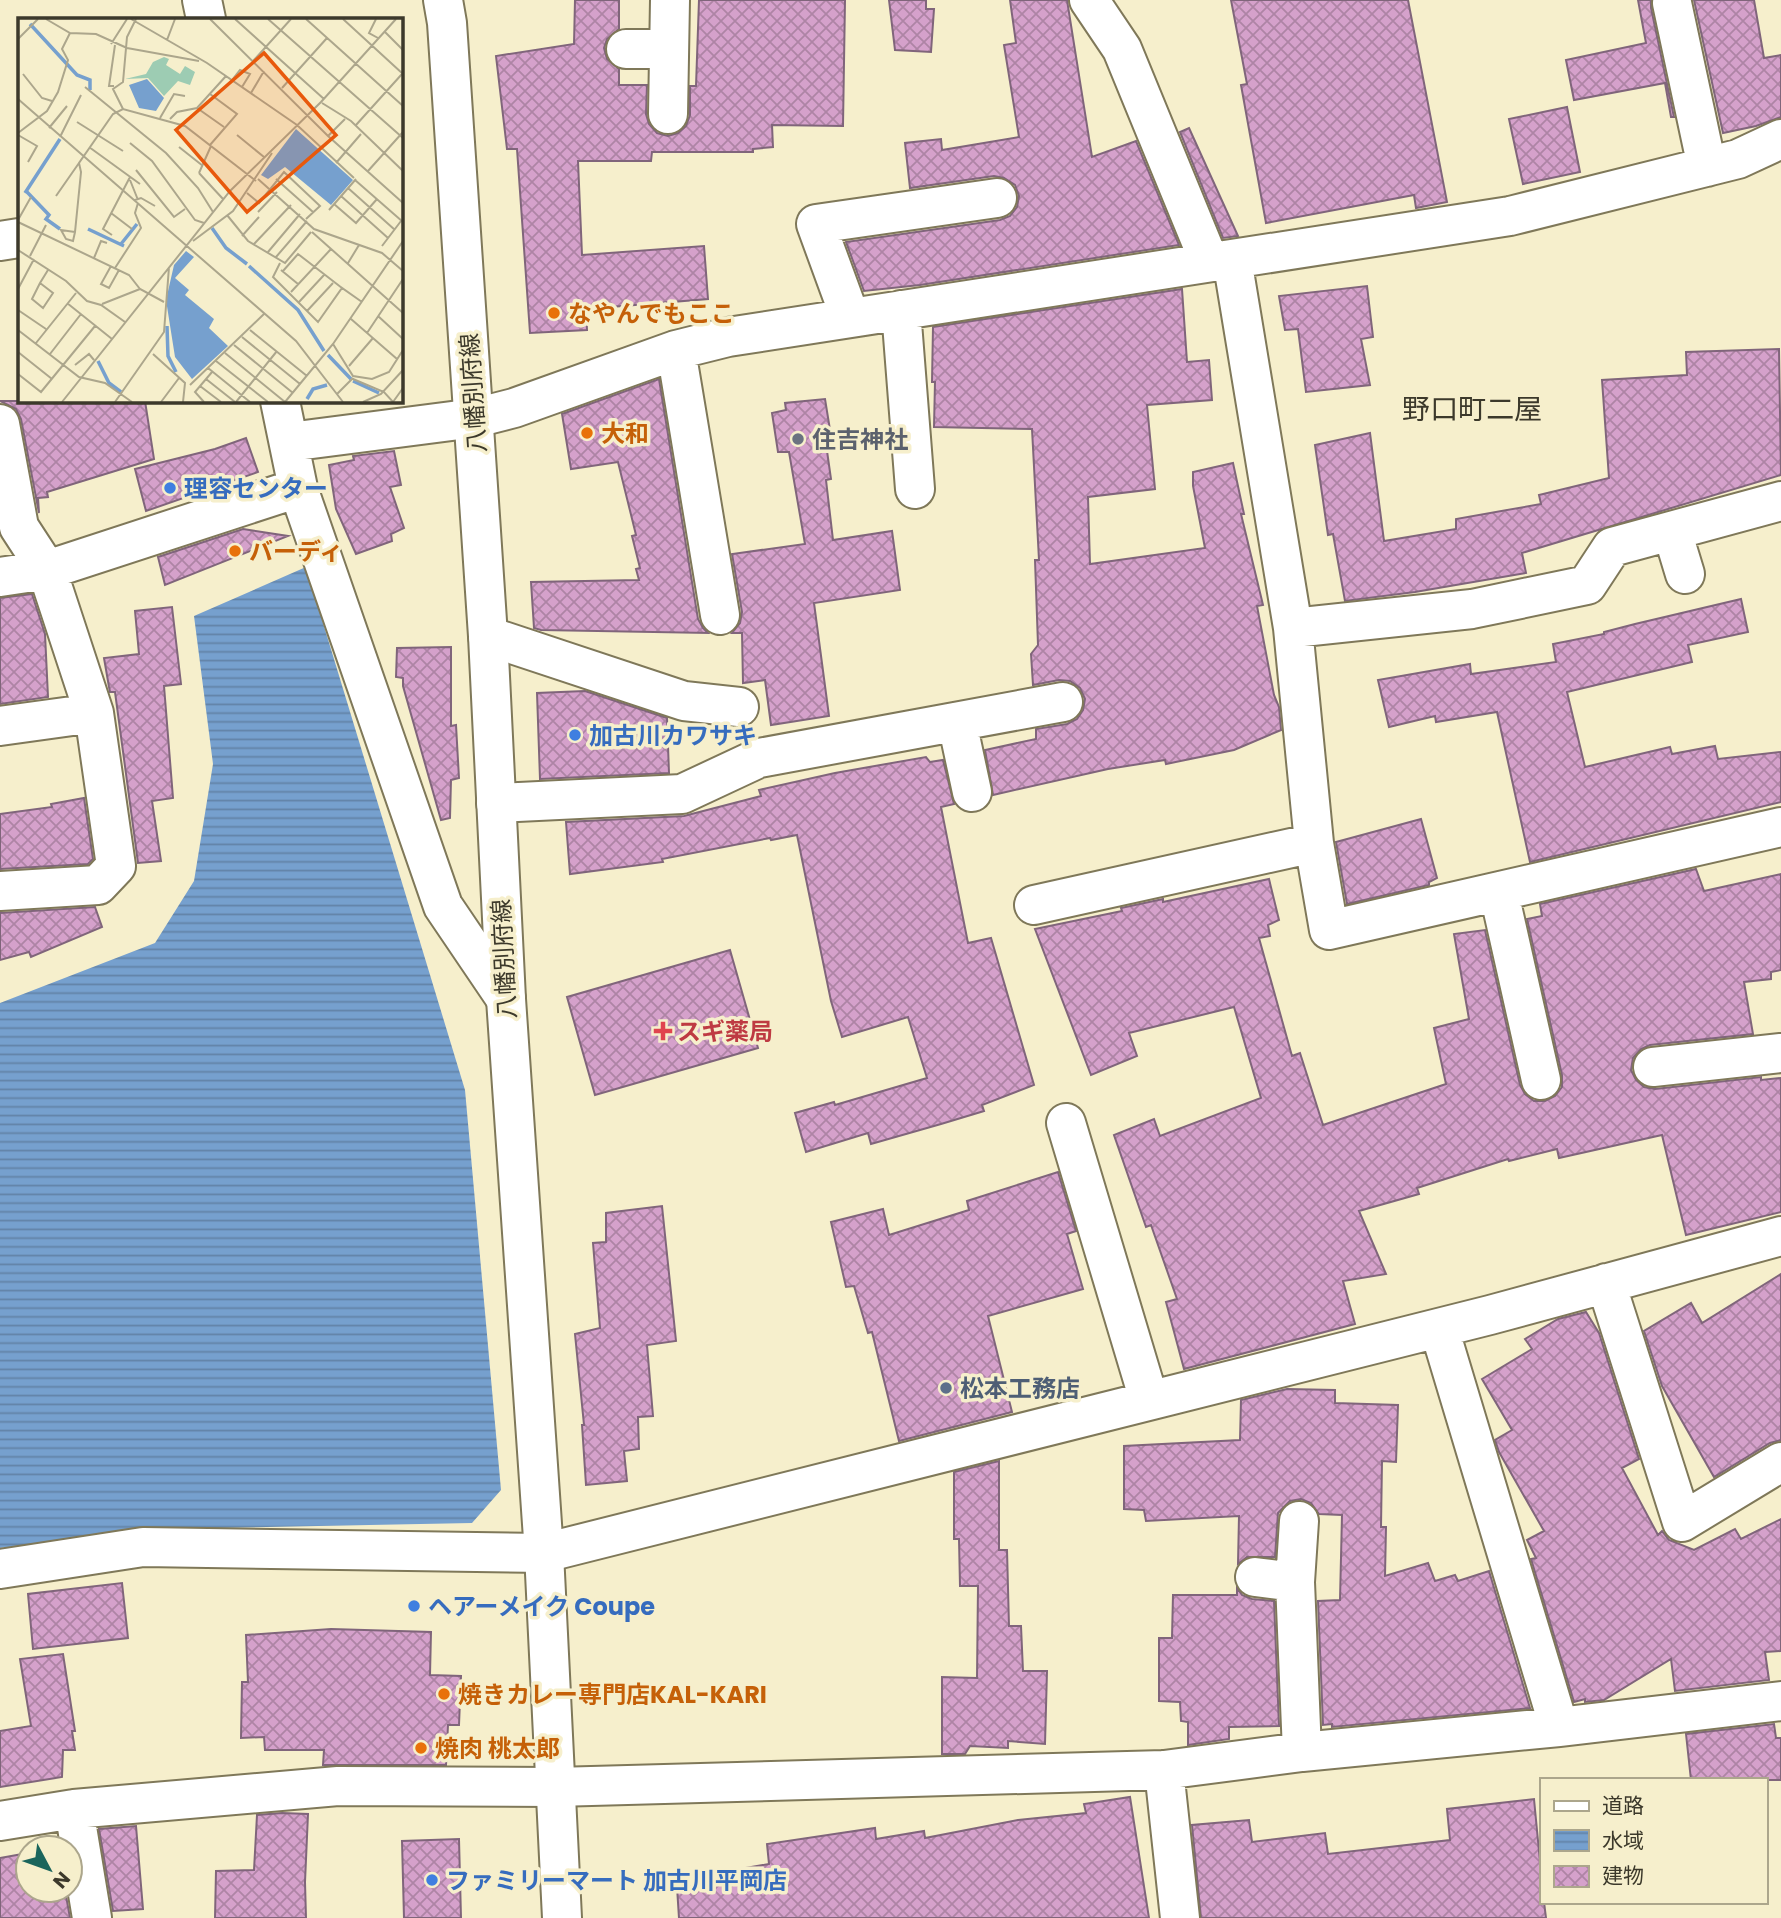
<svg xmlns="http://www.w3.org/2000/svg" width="1781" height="1918" font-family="Poppins,'Noto Sans JP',sans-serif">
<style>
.water{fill:url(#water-rules)}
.building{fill:url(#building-cross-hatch);stroke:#80657b;stroke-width:2}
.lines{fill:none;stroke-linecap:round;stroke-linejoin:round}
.minor-casing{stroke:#7f7859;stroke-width:42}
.major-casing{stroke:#7f7859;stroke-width:42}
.minor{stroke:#fff;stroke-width:38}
.major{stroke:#fff;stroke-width:38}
.food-dot{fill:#e8710a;stroke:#f6efcc;stroke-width:2.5}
.worship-dot{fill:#6b7280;stroke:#f6efcc;stroke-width:2.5}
.shop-dot{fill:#3f7fe0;stroke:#f6efcc;stroke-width:2.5}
.health-dot{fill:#e0444e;stroke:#f6efcc;stroke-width:2.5}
.service-dot{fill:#5c6f8a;stroke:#f6efcc;stroke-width:2.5}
.labels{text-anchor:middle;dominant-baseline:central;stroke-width:7;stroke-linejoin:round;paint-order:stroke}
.food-label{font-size:24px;font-weight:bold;fill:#c56008;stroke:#f6efcc;text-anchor:start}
.street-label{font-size:24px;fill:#3c392b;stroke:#f6efcc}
.worship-label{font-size:24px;font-weight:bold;fill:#5b616d;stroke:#f6efcc;text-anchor:start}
.shop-label{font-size:24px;font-weight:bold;fill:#366cbe;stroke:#f6efcc;text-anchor:start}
.health-label{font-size:24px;font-weight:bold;fill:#be3a42;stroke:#f6efcc;text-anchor:start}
.service-label{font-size:24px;font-weight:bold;fill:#4e5e75;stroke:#f6efcc;text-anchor:start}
.quarter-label{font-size:28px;fill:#3c392b;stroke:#f6efcc}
.inset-river{fill:none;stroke:#76a0ce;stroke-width:3.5}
.inset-road{fill:none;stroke:#aca68c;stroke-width:2}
.view{fill:#e8590c;fill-opacity:0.15;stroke:#e8590c;stroke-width:3.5}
.inset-edge{fill:none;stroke:#3c392b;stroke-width:3.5}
</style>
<defs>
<pattern id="water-rules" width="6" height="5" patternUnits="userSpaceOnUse" patternTransform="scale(1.75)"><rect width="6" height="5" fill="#76a0ce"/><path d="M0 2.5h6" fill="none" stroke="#6283a7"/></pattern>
<pattern id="building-cross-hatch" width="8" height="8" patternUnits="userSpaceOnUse" patternTransform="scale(1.75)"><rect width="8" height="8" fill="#d5a1cb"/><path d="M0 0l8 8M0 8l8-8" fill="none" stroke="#ae84a5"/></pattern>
</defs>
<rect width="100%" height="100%" fill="#f6efcc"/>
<path class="water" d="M306 567 465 1090 501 1490 472 1523 164 1529 0 1548V1003L155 943 194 881 213 764 194 616Z"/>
<path class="building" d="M575 0H619V29L607 39 604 48 607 59 619 69V85H647L646 114 649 124 657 133 668 136 678 133 686 126 690 115V86H696L699 0H845L843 126 772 125 773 147 753 149V152H652L651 161H578L582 255 704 246 708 299 586 309 587 330 530 333 517 149H507L496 56 574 44Z
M889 0H926V9H934L931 52 895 50Z
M1010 0H1067L1092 157 1136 141 1179 245 920 285 864 291 846 242 1000 220 1010 216 1017 207 1019 196 1015 185 1004 178 994 176 910 188 905 143 941 139 942 150 1019 137 1004 45 1016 43Z
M1231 0H1408L1447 202 1416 208 1414 195 1266 223 1241 85 1247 84Z
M1638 0H1651V8L1674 117H1671L1665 83 1574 100 1566 60 1646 43Z
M1694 0H1754L1764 58 1781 55V117L1756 126 1723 133Z
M1567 107 1580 172 1523 184 1509 119Z
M1189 128 1238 236 1223 238 1180 132Z
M1367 286 1373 337 1361 339 1370 385 1306 392 1298 329 1285 330 1279 296Z
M1182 289 1187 362 1209 360 1212 400 1147 405 1155 489 1088 497 1090 564 1205 548 1193 486V472L1233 463 1244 514H1241L1263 605 1257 606 1274 695 1279 707 1281 730 1234 750 1166 764 1165 760 1108 769 993 795 985 750 1036 739V729L1067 724 1077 719 1083 710 1085 699 1080 688 1070 681 1059 680 1033 685 1031 654 1038 645 1035 560H1039L1032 429 934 427 935 382H932L933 327Z
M1779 349 1781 475 1522 553 1526 573 1415 592 1345 601 1333 534 1328 535 1315 445 1370 433 1384 541 1456 529V519L1541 504 1539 495 1609 478 1602 380 1687 375 1686 352Z
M659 379 698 619 703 628 708 633 541 630 534 628 531 582 639 580 636 569 640 568 632 536 636 535 618 462 571 469 562 414Z
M825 399 832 442 826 444 831 479 826 480 833 540 892 531 900 590 814 603 829 716 771 725 765 680 743 683 742 633H732L740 623 742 612 732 554 805 544 789 452H778L772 413 786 410 785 403Z
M0 401H145L154 459 47 492 48 497 38 498 39 513 21 419 16 409Z
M246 438 258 472 146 511 135 469 215 449Z
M394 451 401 485 390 487 404 528 391 534 392 541 356 554 336 509 329 465 354 460 353 456Z
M243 529 288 536 165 585 158 557Z
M32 594 45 634 48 697 0 704V598Z
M1741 599 1748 632 1688 645 1692 662 1567 692 1585 767 1670 747 1672 754 1715 746 1718 759 1781 752V802L1530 862 1497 712 1436 722 1435 716 1389 727 1378 680 1470 664 1471 674 1556 662 1553 644 1604 634V632L1635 624Z
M172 607 181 684 164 686 173 798 152 801 161 861 138 863 115 692H110L109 687 104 658 139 654 135 611Z
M451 647V726L456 725 459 778 451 780 450 818 441 820 403 686V678L396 677 397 648Z
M585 691 667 718 669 773 540 779 537 693Z
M926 757 930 762 943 760 954 804 941 807 968 943 991 938 1034 1085 982 1105 984 1111 941 1124 871 1144 868 1133 806 1152 795 1113 834 1102 835 1105 927 1078 908 1017 842 1037 831 1001 797 835 771 840 770 838 662 859 663 862 570 874 566 822 684 816 761 796 759 790 835 773Z
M84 798 93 859 88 864 0 869V814L52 807 51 804Z
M1421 819 1437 878 1429 882V885L1347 904 1336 842Z
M1696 869 1704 891 1781 874V970L1771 972V979L1744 982 1753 1034 1650 1045 1641 1049 1633 1058 1631 1070 1636 1080 1644 1087 1655 1089 1761 1077V1080L1781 1078V1212L1686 1235 1662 1135 1559 1158 1557 1149 1509 1161 1508 1159 1417 1188 1419 1194 1359 1211 1386 1274 1343 1281 1355 1324 1184 1369 1166 1302 1177 1299 1151 1225 1146 1227 1114 1135 1154 1119 1160 1136 1261 1098 1234 1007 1129 1033 1137 1056 1091 1075 1035 929 1122 911 1121 908 1163 899V902L1269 879 1279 920 1268 925 1270 936 1259 938 1292 1056 1300 1053 1323 1125 1446 1084 1434 1028 1469 1019 1454 934 1485 930 1520 1085 1525 1094 1534 1101H1545L1555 1096 1562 1087V1075L1527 919 1542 916 1540 904Z
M95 907 102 927 31 957 29 952 0 960V913Z
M730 950 758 1048 595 1095 567 997Z
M1058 1172 1076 1231 1067 1234 1083 1289 988 1316 1012 1412 899 1441 872 1332 868 1333 854 1286 846 1287 831 1222 883 1209 889 1235 969 1210 967 1201Z
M662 1206 676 1341 647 1345 653 1416 638 1417 639 1449 624 1451 627 1481 586 1485 582 1425H584L575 1334 600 1328 593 1243 606 1242V1213Z
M1781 1274V1440L1770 1443 1714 1477 1662 1386 1644 1331 1691 1303 1702 1323Z
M1586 1312 1599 1333 1639 1459 1622 1468 1658 1535 1662 1531 1669 1540 1694 1550 1735 1529 1741 1539 1781 1519V1651L1765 1652 1769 1680 1675 1691 1671 1659 1604 1700 1585 1702V1699L1574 1702 1531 1559 1536 1558 1527 1540 1544 1531 1499 1452 1495 1440 1512 1430 1482 1379 1532 1349 1525 1339 1558 1319Z
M1287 1389 1335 1390V1403L1398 1405 1396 1462 1382 1461 1381 1527H1386L1385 1576 1428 1563 1435 1581 1455 1575 1458 1581 1489 1571 1530 1708 1332 1727V1724L1323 1725 1318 1601 1340 1600 1342 1515 1319 1514 1311 1503 1301 1499 1290 1501 1278 1513 1275 1557H1247L1238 1564 1239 1516 1146 1521 1144 1510 1124 1509V1446L1240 1440 1241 1400Z
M999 1461V1550H1007L1009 1626H1021L1023 1671H1047L1045 1744 1008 1741V1748L970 1746 965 1754H942V1677L977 1678 978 1586H960L959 1539H954V1472Z
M122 1583 128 1638 33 1649 28 1594Z
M1237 1588 1242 1595 1252 1599 1274 1601 1279 1726 1229 1727V1739L1188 1745V1722L1181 1721 1180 1702 1159 1701V1638H1172L1173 1595H1237Z
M331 1629 431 1632 430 1675 461 1676 459 1725H448L446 1765H323L324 1750H265L264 1737 241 1738 242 1682H248L246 1635Z
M63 1654 75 1731H72L75 1750H63L62 1777 0 1787V1731L31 1726 20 1659Z
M1774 1724 1776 1738H1781V1780H1691L1686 1734Z
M1130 1797 1149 1918H679L677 1887 747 1882 745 1868 769 1864 767 1844 875 1828 876 1839 924 1831 925 1838 1018 1820 1086 1813 1084 1804Z
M1534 1799 1541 1872V1902H1544L1546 1918H1201L1192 1825 1249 1820 1252 1842 1325 1833 1328 1854 1450 1840 1447 1809Z
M282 1813 308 1814 305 1882 306 1918H215L216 1871 254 1870 257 1815Z
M136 1826 143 1909 113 1911 99 1829Z
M459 1839 461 1918H404L402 1841Z
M28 1853V1890H65L70 1918H0V1858Z"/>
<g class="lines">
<g class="minor-casing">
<path id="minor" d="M202 0 206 19
M1089 0 1122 49 1209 261
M1672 3 1707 167
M626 49H669
M668 114 670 0
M0 241 19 238
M1232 259 1293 628 1314 843 1329 930 1781 827
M901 310 915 489
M850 317 816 224 997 198
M676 350 720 615
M280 401 298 488 443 906 506 999
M0 424 19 527 47 570 94 713 116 866 98 885 0 891
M289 442 475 418 514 408 676 350 728 337 1510 216 1738 159 1781 139
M1672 531 1685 574
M0 577 47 570 298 488
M1293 628 1472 609 1587 585 1612 547 1781 501
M488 636 684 701 739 707
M957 722 972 792
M0 726 94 713
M496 803 682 794 759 758 1063 702
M1499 893 1541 1080
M1034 905 1314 843
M1653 1067 1781 1053
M1066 1123 1149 1400
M1606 1283 1682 1522 1781 1462
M1439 1328 1559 1727
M1299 1521 1295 1582 1302 1752
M0 1569 143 1547 544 1553 1490 1315 1781 1236
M1255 1577 1295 1582
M1164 1770 1180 1918
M74 1809 92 1918
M0 1821 74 1809 338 1786 555 1787 1164 1770 1302 1752 1559 1727 1781 1701"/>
</g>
<g class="major-casing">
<path id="major" d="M443 0 447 23 488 636 506 999 544 1553 562 1918"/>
</g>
<use href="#minor" class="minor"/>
<use href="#major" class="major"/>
</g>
<g class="food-dot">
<circle cx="554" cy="313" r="7"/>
<circle cx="587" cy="433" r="7"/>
<circle cx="235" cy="551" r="7"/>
<circle cx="444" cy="1694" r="7"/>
<circle cx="421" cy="1748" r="7"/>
</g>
<circle class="worship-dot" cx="798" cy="439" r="7"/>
<g class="shop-dot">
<circle cx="170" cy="488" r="7"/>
<circle cx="575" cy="735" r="7"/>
<circle cx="414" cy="1606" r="7"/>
<circle cx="432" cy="1880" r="7"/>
</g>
<path class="health-dot" d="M659.5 1020.5h7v7h7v7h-7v7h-7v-7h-7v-7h7z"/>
<circle class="service-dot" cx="946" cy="1388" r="7"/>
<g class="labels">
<g class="food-label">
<text x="568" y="313">なやんでもここ</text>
<text x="601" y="433">大和</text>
<text x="249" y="551">バーディ</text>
<text x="458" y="1694">焼きカレー専門店KAL-KARI</text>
<text x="435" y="1748">焼肉 桃太郎</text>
</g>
<g class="street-label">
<text transform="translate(473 393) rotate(-94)">八幡別府線</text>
<text transform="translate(504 959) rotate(-93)">八幡別府線</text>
</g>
<g class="worship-label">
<text x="812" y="439">住吉神社</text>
</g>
<g class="shop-label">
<text x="184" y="488">理容センター</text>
<text x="589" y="735">加古川カワサキ</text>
<text x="428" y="1606">ヘアーメイク Coupe</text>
<text x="446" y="1880">ファミリーマート 加古川平岡店</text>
</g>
<g class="health-label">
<text x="677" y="1031">スギ薬局</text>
</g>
<g class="service-label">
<text x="960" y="1388">松本工務店</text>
</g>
<g class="quarter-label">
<text x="1472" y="409">野口町二屋</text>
</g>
</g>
<g transform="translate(18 18)">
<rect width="385" height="385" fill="#f6efcc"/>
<path d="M146 39 151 41 148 47 162 56 167 48 177 54 172 67 160 63 146 78 130 60 107 61 128 56 135 44Z" fill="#9dccb3"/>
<path d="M129 61 146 80 138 93 121 90 111 67ZM278 111 335 162 313 187 267 149 250 161 243 157ZM168 233 176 239 157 260 171 272 167 277 196 301 191 310 210 328 174 361 157 339 148 282 156 247Z" fill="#76a0ce"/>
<path class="inset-river" d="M12 6 59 57 72 62V72M9 174 31 197 28 201 42 211M7 175 42 121M194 210 208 230 229 246M70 211 106 228M103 226 119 206M231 248 280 292 306 333M149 308 150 338 158 354M310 337 333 361M80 343 91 365 103 374M335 363 361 375M289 381 295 371 309 367"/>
<path class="inset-road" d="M28 1 52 15 78 16 109 30M113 1 189 45 279 107 336 160M192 1 310 118 385 185M217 1 306 81M250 1 385 120M288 1 385 88M325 1 385 56M358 1 351 15 360 20M366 13 385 32M0 21 20 1M149 22 157 1M93 26 109 1M109 30 181 43M235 43 273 1M5 56 24 80 34 83M214 62 222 52 232 56 224 69M96 68H91L97 27M67 69 148 135 180 170 195 194M264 70 309 20M233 75 246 53M192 76 219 96 192 127M0 81 278 323 325 384M304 85 333 103 385 153M179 90 206 109M105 91 95 71 105 64 109 19 118 1M142 100 156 76 167 78M152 101 159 94 179 90 208 58M59 104 105 133M338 107 384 56M31 110 49 88M0 115 29 93 40 74 50 42 44 31 52 15M0 117 19 128 10 144M219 117 246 139M310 118 327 101M42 119 63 77M112 125 134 143 177 202 186 205M71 129 122 166M161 129 185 148M318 145 343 116M118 152 156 199 167 191M350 153 385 114M181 155 205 181M181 155 193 128M240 161 296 211 364 235 385 253M258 161 295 194M112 162 120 182M337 162 385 204M330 170 377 212M229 175 241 185 266 154 302 188 288 201M38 178 61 145M323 178 370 220M117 182 123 180 137 188M316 186 338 205 359 181M311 192 338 161M240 194 259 174M93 195 114 211M209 197 230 223 267 245 293 214M0 202 13 179M0 204 111 257 122 271 146 284M57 214 43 212 48 221 55 223 57 214 63 154 61 145 95 96 105 91 167 108 238 163M294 214 385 295M94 217 85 211 112 159M224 218 241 199M175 223 215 193 254 135M236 226 273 187M364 228 383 203M0 232 48 263 69 283 83 287 107 304M250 234 282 196M12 238 28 207M258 239 289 203M76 240 83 223 89 225M262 245 255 259 300 304 324 270 344 284M330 245 341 227M93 248 83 266 91 270 101 252M97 250 123 210 117 195 120 185M263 252 280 266M265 253 280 236 324 270M22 265 35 275 25 290 14 281 22 265 30 252M0 271 16 241M273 274 313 231M281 284 306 257M49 285 94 321M84 286 122 271M0 292 28 311M289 293 315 265M360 298 385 321M333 301 379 341M0 312 61 359 87 365 114 384M232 312 289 358M349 315 385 261M224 319 282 366M18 325 58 275M315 326 335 358 354 361 371 354 385 332M216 327 275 375M0 334 34 361M207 335 267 384M32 336 63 296M135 336 167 365 165 384M198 343 250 384M57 347 71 336 76 342M331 348 355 320M190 350 232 384M0 356 23 374 77 308M188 361 217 384M335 361 366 374 375 384 385 370M172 367 247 295M182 368 203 384M319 376 335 360M44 384 212 173 303 84 378 1M97 384 146 314 151 249M143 384 161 360M186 384 177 374 194 354M218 384 259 333M267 384 315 326 385 223M345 384 363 376 385 352"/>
<path class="view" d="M246 35 318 117 229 194 158 112Z"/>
<rect width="385" height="385" class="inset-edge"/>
</g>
<rect x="1540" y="1778" width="228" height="126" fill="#f6efcc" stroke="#aca68c" stroke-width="2"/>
<rect x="1554" y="1801" width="35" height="10" fill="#ffffff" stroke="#aca68c" stroke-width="2"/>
<text x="1602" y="1813" font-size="21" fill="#3c392b">道路</text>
<rect x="1554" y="1830" width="35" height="21" fill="url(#water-rules)" stroke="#aca68c" stroke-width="2"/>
<text x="1602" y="1848" font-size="21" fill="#3c392b">水域</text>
<rect x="1554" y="1866" width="35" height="21" fill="url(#building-cross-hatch)" stroke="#aca68c" stroke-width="2"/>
<text x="1602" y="1883" font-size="21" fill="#3c392b">建物</text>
<g transform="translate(49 1869) rotate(131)"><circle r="33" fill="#f6efcc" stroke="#aca68c" stroke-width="2"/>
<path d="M0-5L12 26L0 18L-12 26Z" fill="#1a655c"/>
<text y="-10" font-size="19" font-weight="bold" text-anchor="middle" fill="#3c392b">N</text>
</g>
</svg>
